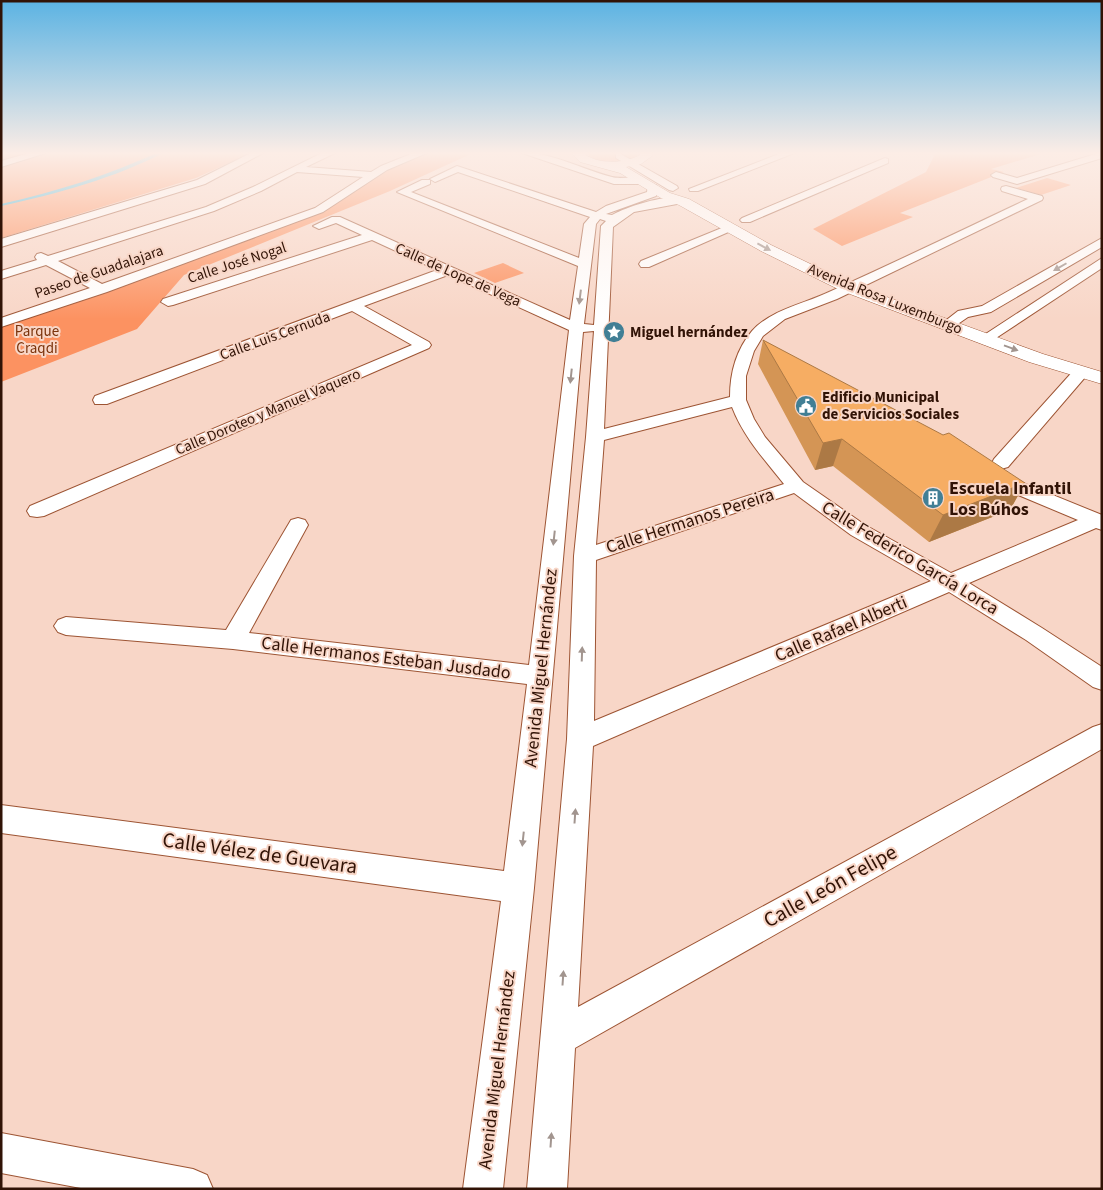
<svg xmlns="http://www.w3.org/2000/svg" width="1103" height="1190" font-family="'Source Sans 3',sans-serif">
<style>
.green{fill:#fc9261}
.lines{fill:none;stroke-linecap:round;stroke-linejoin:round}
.stream{fill:#28b2dc;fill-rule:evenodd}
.street-casing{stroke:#9d5433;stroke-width:2}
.secondary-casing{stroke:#9d5433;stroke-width:1}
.street{fill:#fff;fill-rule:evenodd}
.secondary{fill:#fff;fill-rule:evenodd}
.wall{fill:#d49555}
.shaded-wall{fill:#ac7945}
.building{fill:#f6ad63;stroke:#ac7945}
.oneway{fill:#a2958f}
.labels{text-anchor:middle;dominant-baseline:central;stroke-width:4;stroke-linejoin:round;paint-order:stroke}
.far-street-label{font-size:15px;fill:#311306;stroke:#f8d6c7}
.far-park-label{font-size:15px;fill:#7b330b;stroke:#f8d6c7}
.far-poi-label{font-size:15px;font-weight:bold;fill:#311306;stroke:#f8d6c7;text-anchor:start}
.poi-label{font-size:18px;font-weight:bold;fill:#311306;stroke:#f8d6c7;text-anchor:start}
.street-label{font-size:18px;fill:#311306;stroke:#f8d6c7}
.near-street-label{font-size:21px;fill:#311306;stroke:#f8d6c7}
</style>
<rect width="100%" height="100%" fill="#f8d6c7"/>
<path class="green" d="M1 152H253L196 178 1 238Z
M429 152H475L390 191 184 275 137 329 1 382V325L285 225 383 171Z
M589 152H636L638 155C627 165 601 164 589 156Z
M936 152H1047L991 169 1004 172 900 213 913 217 842 246 813 229 926 172Z
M1047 178 1071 185 1041 195 1016 188Z
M503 263 524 273 495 283 474 273Z"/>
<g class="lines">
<path class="stream" d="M159 152H165C115 178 56 194 1 206V204C56 192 108 175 159 152Z"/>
<g class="street-casing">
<path id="street" d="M33 152H49L1 167V161Z
M253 152H265L205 184 1 247V239L197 180Z
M324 152H337L306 167 371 172 381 166 416 152H429L387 170 323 212 107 292 1 327V318L90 288 46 265 1 279V271L37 260 35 257 37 254 41 253 48 256 206 207 253 187ZM297 172 363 177 315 208 102 284 58 261 214 211 261 191Z
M519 152C551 152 581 169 612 177 622 180 638 174 646 181L641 184H614Z
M784 152H797L698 191H690L689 189Z
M1102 152V158L1017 184 993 177 991 175 996 172 1017 178Z
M619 153 677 186 678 188 673 191 669 190 616 158V154Z
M885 158 888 159V163L750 222H742L740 220 742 218Z
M457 166 596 212 606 206 647 192 648 185H656L657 187 656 196 606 214 612 215C624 208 671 191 682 201L677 204 634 212 613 227 604 429 730 397C730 373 736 350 752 331 772 309 804 304 829 292 896 262 962 230 1028 199L1002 191 1001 189 1002 187 1006 186 1042 196 1043 198 1042 200 837 299 785 319 763 336 754 351 746 376V400L754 419 765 437 803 482 865 525 951 573 1078 520 987 482 985 478 987 474 994 472 1001 474 1102 515V530L1096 528 969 583 1042 628 1102 667V690L1093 687 1026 640 949 592 593 746 578 1007 1093 727 1102 724V749L575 1048 567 1189H527L567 739 574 556 586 437 594 331 583 332 534 888 503 1189H463L501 901 1 833V805L504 871 527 684 233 649 66 635 58 632 54 626 58 620 66 617 226 630 291 520 298 518 305 520 308 525 249 633 529 665 569 330 448 275 364 306 429 342 431 345 429 348 44 516 37 517 30 516 27 511 30 506 412 345 352 311 107 404H95L93 400 95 396 437 270 372 240 173 305 168 306 161 302 163 299 362 235 336 223 319 229 313 226 332 217H340L570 320 578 266 397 192 422 180H430V184L411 192 579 258 584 224 590 217 458 172 435 182 430 179ZM600 219 606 221 601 226 594 325 584 324 596 224ZM732 407C743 436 764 459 784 484L596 545 604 440ZM794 493 851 535 931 581 594 721 596 560Z
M729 225 733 226 735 228 733 230 649 267H641L639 264 641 261Z
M1102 238V247L991 312 968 317 952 328H942L940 325 958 311 982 306Z
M1102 258V268L990 342H980L978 339Z
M1081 367 1087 369 1089 372 1087 375 1008 467 1001 469 994 467 992 463 994 459 1075 369Z
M1 1133 193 1169 207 1175 213 1189H86L1 1173Z"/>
</g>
<g class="secondary-casing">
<path id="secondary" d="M582 152C595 165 625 164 640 155V152H650L652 156 641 164 626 167 670 193 689 199 771 245 854 285 1043 354 1102 372V384L1029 362 842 291 761 251 679 205 661 198 620 173 580 162 571 153Z"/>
</g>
<use href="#street" class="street"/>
<use href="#secondary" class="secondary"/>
</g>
<path class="wall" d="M763 340 1025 483 1010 510 929 542 833 466 815 470 758 364Z"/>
<path class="shaded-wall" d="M842 439 833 466 815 470 823 443Z
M1025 483 1010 510 929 542 943 515Z"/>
<path class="building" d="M763 340 943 435 949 433 1025 483 943 515 842 439 823 443Z"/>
<defs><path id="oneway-solid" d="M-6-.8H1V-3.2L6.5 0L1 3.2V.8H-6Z" transform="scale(1.25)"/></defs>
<g class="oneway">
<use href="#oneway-solid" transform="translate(764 247) rotate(28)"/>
<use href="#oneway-solid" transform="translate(1060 267) rotate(150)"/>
<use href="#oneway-solid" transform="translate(580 297) rotate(97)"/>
<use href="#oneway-solid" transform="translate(1011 348) rotate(20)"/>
<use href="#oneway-solid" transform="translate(571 376) rotate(96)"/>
<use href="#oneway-solid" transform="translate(554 538) rotate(96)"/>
<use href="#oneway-solid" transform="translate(582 654) rotate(-88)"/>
<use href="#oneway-solid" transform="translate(575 816) rotate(-86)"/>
<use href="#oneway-solid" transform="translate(523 839) rotate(96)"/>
<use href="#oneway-solid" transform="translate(563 978) rotate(-86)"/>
<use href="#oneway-solid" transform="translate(551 1140) rotate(-86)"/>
</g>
<linearGradient id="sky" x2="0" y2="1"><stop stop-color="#5bb3e3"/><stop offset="0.48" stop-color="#fcede6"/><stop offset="1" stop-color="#fcede6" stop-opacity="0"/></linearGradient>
<rect width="1103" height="319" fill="url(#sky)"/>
<defs>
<g id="sight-disc" transform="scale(1.125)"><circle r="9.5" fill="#417f95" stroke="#f8d6c7"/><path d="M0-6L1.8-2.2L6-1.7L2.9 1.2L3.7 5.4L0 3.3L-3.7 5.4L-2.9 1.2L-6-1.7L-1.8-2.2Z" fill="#fff"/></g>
<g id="civic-disc" transform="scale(1.125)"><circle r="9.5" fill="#417f95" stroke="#f8d6c7"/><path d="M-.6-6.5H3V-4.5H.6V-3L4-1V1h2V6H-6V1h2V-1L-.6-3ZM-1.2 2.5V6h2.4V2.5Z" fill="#fff"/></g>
<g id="building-disc" transform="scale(1.125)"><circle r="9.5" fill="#417f95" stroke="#f8d6c7"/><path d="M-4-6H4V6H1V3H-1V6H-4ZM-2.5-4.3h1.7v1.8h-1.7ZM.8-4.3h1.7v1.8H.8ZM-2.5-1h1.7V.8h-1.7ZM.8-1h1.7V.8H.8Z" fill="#fff"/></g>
</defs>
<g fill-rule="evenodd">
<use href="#sight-disc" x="614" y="332"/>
<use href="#civic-disc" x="806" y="406"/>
<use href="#building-disc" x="933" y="498"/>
</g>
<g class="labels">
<g class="far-street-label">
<text transform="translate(237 263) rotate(-18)">Calle José Nogal</text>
<text transform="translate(99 272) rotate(-19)">Paseo de Guadalajara</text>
<text transform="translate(458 275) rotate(24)">Calle de Lope de Vega</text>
<text transform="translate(885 299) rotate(22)">Avenida Rosa Luxemburgo</text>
<text transform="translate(275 336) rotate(-20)">Calle Luis Cernuda</text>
<text transform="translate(268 412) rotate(-23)">Calle Doroteo y Manuel Vaquero</text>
</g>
<g class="far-park-label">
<text x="37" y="331">Parque<tspan x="37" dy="17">Craqdi</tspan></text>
</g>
<g class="far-poi-label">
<text x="630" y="332">Miguel hernández</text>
<text x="822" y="397">Edificio Municipal<tspan x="822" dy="17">de Servicios Sociales</tspan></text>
</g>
<g class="poi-label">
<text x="949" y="488">Escuela Infantil<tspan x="949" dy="21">Los Búhos</tspan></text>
</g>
<g class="street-label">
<text transform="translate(690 521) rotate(-18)">Calle Hermanos Pereira</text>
<text transform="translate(910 558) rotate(31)">Calle Federico García Lorca</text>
<text transform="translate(841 629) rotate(-23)">Calle Rafael Alberti</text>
<text transform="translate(386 658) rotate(7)">Calle Hermanos Esteban Jusdado</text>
<text transform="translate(541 668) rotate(-84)">Avenida Miguel Hernández</text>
<text transform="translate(497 1070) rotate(-83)">Avenida Miguel Hernández</text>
</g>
<g class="near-street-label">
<text transform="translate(260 853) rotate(8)">Calle Vélez de Guevara</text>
<text transform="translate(830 886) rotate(-29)">Calle León Felipe</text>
</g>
</g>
<rect width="1103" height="1190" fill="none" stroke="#311306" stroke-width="5"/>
</svg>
